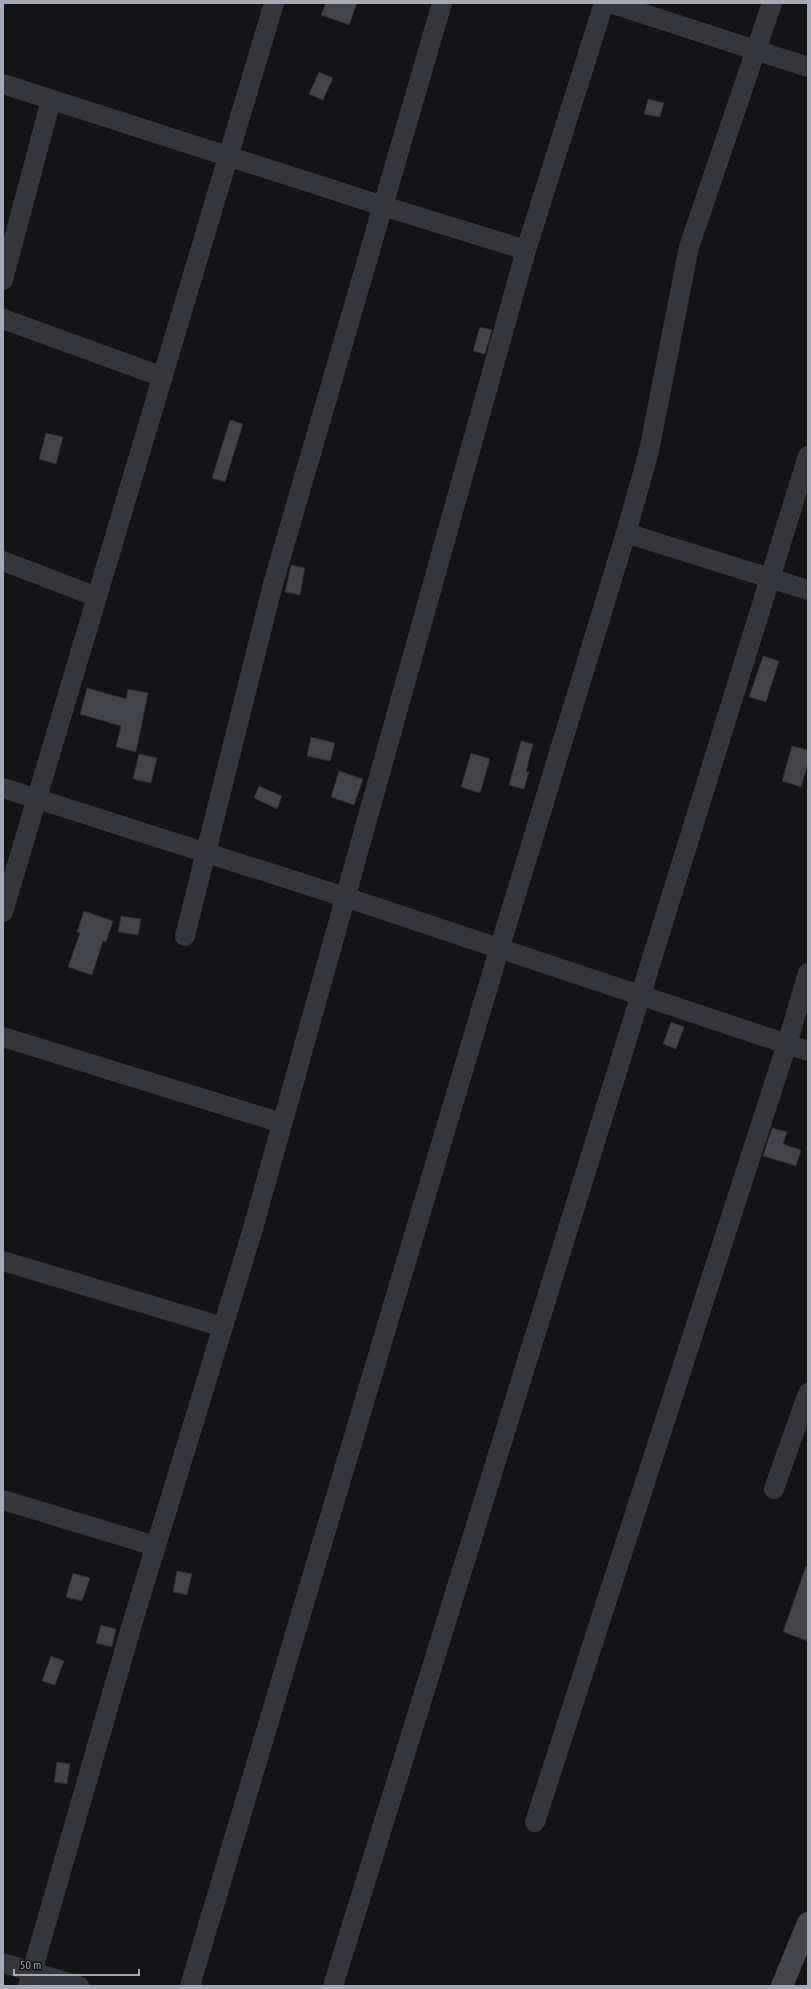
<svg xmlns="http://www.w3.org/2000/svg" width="811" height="1989" font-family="'PT Sans Narrow',sans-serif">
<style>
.building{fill:#434449;stroke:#2e2e32}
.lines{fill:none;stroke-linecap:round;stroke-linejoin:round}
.street{stroke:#35363b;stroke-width:20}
.secondary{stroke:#43454b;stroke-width:22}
</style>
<rect width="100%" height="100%" fill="#141416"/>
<path class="building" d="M326 3H357L349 25 321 15Z
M319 72 333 78 323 100 309 94Z
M648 99 664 103 660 117 644 114Z
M480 327 492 330 485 354 473 351Z
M230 420 243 424 225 482 212 478Z
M46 433 63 437 56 464 39 459Z
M291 565 305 568 300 595 285 592Z
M763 656 779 661 766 702 749 697Z
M87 688 126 699 128 689 148 693 136 752 116 747 121 726 80 714Z
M311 737 335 743 330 761 307 756Z
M521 741 533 744 526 772H529L524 789 509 785Z
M792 746 808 750V763L801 787 782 781Z
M471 753 490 759 480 793 461 787Z
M139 754 157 758 151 783 133 779Z
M339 771 363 779 354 805 331 797Z
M259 786 282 796 277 809 254 798Z
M84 911 113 921 106 942 103 941 92 975 68 967 80 933 77 932Z
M121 916 141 919 138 935 118 932Z
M671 1022 684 1027 676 1049 663 1044Z
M772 1128 787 1132 783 1144 801 1150 796 1166 763 1156Z
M806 1566 808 1567V1641L783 1632Z
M177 1571 192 1574 187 1595 173 1592Z
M73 1573 90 1578 82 1601 66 1597Z
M101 1625 116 1629 112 1647 96 1643Z
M51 1656 64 1661 55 1685 42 1681Z
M57 1762 70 1764 67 1784 54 1782Z"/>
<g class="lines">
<path class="street" d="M610 3 808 67
M3 84 383 206 526 250
M3 280 51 100
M3 319 163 377
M626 533 808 590
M3 561 97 597
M3 788 345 897 808 1051
M3 912 274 3
M185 936 273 584 442 3
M3 1037 282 1123
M3 1261 223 1327
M774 1489 808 1393
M3 1500 155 1546
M535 1822 787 1044 808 973
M3 1963 79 1986
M28 1986 135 1614 252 1232 526 250 604 3
M190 1986 499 950 626 533 649 451 689 247 772 3
M333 1986 808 456"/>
<path class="secondary" d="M782 1986 808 1923"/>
</g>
<rect width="811" height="1989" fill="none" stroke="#a5abb6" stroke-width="8"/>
<path d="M14 1969v6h125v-6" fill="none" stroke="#a5abb6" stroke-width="2"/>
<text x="20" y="1969" font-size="12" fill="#a5abb6" stroke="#0f0f11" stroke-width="3" paint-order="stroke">50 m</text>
</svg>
